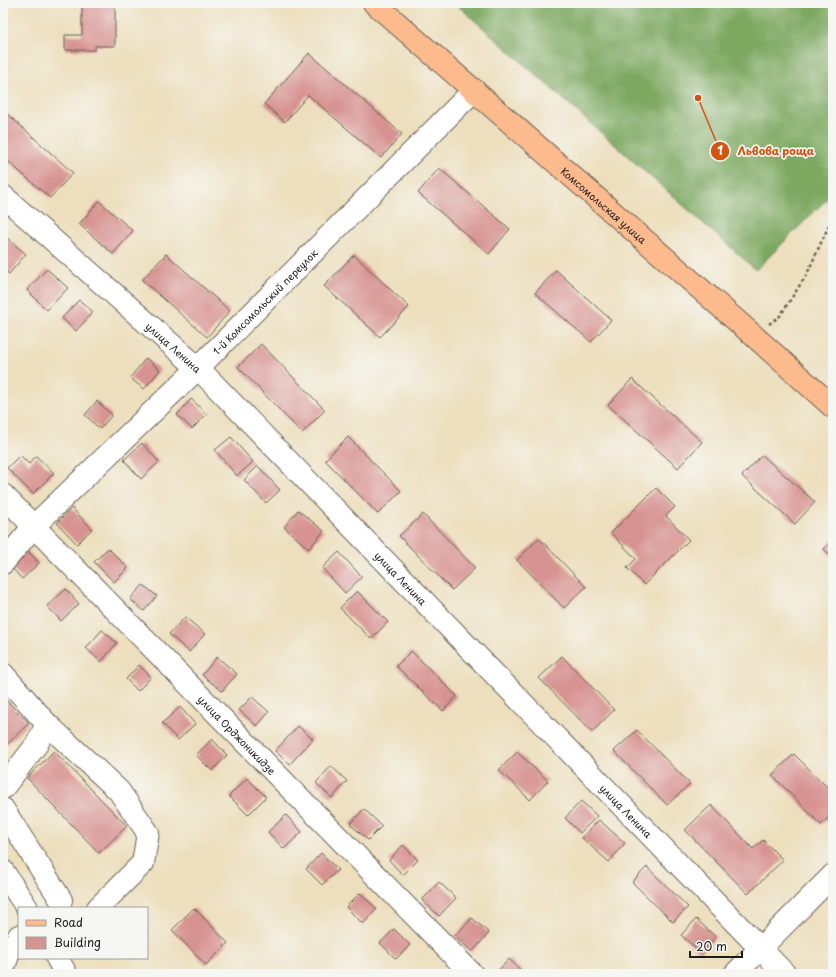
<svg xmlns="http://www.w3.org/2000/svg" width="836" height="977" font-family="'Playpen Sans',sans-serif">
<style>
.forest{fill:#7da860;stroke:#4c623e}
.building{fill:#d79391}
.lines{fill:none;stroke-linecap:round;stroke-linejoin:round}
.minor-casing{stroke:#656054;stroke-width:24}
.major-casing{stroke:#656054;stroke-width:24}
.path{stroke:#656054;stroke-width:2.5;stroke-dasharray:3 3;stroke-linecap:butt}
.minor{stroke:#fff;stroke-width:22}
.major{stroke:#fcba8d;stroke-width:22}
.labels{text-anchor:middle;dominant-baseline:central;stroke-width:3.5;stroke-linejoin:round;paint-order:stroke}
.street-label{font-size:10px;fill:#1c1c1c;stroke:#f6f6f2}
.leader{fill:none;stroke:#d4530e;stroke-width:1.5}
.callout-dot{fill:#d4530e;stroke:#f6f6f2;stroke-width:1.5}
.mark-label{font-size:12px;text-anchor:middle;font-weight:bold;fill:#fff}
.callout-label{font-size:11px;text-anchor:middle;font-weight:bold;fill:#d4530e;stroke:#f6f6f2;stroke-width:3.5;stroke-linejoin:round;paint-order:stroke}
</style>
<rect width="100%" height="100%" fill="#f6f6f2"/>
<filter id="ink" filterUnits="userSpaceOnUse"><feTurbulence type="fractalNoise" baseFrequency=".025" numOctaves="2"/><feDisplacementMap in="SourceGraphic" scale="8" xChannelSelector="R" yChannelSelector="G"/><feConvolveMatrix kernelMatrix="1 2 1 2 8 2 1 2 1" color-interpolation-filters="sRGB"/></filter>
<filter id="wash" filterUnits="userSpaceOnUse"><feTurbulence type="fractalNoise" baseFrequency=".012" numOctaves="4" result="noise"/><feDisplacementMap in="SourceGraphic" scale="16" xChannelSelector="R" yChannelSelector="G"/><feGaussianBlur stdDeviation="0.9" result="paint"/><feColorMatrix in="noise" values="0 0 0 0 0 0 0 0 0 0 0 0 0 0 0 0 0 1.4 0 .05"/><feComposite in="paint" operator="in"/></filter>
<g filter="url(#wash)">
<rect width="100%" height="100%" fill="#eddfbd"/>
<path class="forest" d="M455 3H833V193L756 270Z"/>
<g id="blocks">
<path class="building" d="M82 3H115V46H95V50H65V35H82Z
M309 53 402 134 381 158 308 95 285 122 264 104Z
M3 110 73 173 50 198 3 157Z
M439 168 510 229 489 254 418 193Z
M99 201 133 231 113 254 79 224Z
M7 238 26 254 9 274 3 269V243Z
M166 254 230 311 207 337 142 280Z
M354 255 409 307 380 337 324 286Z
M47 269 68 288 47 310 27 290Z
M556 270 611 320 591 342 535 293Z
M79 300 93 312 76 331 62 318Z
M261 344 325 410 302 433 238 367Z
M146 358 160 370 144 389 130 378Z
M632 379 702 442 678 468 608 405Z
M191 399 207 414 192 429 177 415Z
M97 401 112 415 100 429 85 415Z
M231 437 253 462 237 476 215 450Z
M348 437 401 491 378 514 325 460Z
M142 443 159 462 141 479 124 460Z
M20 455 29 464 36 456 54 473 33 494 7 468Z
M762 455 815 502 795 524 742 476Z
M258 466 280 490 266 503 244 480Z
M656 488 675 507 666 516 689 540 644 585 627 568 636 559 611 533Z
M72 508 92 529 77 544 57 523Z
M298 510 324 531 309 549 284 527Z
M423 514 475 568 452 590 399 536Z
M539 538 586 587 564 608 517 560Z
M833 539V558L824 549Z
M108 548 128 568 114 582 94 562Z
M27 550 39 563 22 579 10 566Z
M339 552 362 577 345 593 322 568Z
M143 585 157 596 144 611 130 599Z
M66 589 79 604 61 621 47 606Z
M357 591 388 622 371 639 340 608Z
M185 617 205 634 189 652 169 634Z
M102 630 117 643 101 662 86 648Z
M411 651 457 696 443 711 396 666Z
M562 656 614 710 592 732 539 678Z
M217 657 237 674 222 691 202 675Z
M139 665 151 677 138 691 126 679Z
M3 697 29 723 3 748Z
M252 697 269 712 257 726 239 710Z
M180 707 195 724 178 740 162 723Z
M298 726 313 739 290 764 275 751Z
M637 730 690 784 667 805 614 751Z
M212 739 227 755 212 771 196 755Z
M54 751 127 826 99 853 27 778Z
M517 752 548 781 530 800 499 770Z
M794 754 833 793V813L821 825 772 775Z
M331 766 347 781 332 798 316 783Z
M247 778 266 797 248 815 229 796Z
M581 801 597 816 580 833 565 818Z
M711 805 753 849 763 840 783 860 748 894 685 830Z
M364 809 382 826 368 840 350 824Z
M286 815 302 832 284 849 268 832Z
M599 820 625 843 609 862 582 838Z
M403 845 418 860 403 875 389 860Z
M321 853 338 870 322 885 306 869Z
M647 867 688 907 673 922 632 882Z
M439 882 456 898 439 916 422 900Z
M360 893 377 909 363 924 346 907Z
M194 908 228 943 206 965 172 930Z
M472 918 489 933 472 952 455 936Z
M696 919 716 937 701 953 681 935Z
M394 929 410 945 396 959 380 943Z
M509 959 525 974H495Z"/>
</g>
</g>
<g filter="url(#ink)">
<use href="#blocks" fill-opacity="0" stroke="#656054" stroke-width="1"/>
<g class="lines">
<g class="minor-casing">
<g id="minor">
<path id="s1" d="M3 196 198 368 785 974"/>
<path id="s2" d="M3 495 472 974"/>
<path id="s3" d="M3 563 34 526 198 368 474 90"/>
<path d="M3 674 47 724 119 791 148 833 143 863 98 908"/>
<path d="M3 788 37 744 47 724"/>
<path d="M3 809 61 900"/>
<path d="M3 871 27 908"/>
<path d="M57 958 66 974"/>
<path d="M3 969 10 950 19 936"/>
<path d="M735 974 833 875"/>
</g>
</g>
<g class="major-casing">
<g id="major">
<path id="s4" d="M374 3 754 336 833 407"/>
</g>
</g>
<path class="path" d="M769 324 780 316 807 274 833 216"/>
<use href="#minor" class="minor"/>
<use href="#major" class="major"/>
</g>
</g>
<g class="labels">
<g class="street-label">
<text stroke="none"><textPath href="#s4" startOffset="306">Комсомольская улица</textPath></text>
<text stroke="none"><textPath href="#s3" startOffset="370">1-й Комсомольский переулок</textPath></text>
<text stroke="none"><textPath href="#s1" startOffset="228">улица Ленина</textPath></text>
<text stroke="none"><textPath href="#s1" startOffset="552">улица Ленина</textPath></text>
<text stroke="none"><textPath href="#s2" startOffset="335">улица Орджоникидзе</textPath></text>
<text stroke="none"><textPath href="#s1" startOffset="876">улица Ленина</textPath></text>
</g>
</g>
<path class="leader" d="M698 98L720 151"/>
<g class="callout-dot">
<circle cx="698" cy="98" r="4"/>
<circle cx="720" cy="151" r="10"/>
</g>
<g class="mark-label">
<text x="720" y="155">1</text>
</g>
<g class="callout-label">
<text x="776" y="155">Львова роща</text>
</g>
<rect width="836" height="977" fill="none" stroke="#f6f6f2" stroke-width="16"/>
<rect x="18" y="907" width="130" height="52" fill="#f6f6f2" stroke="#9f9f9c"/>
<rect x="26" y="920" width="20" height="6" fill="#fcba8d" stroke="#9f9f9c"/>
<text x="54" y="927" font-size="12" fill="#1c1c1c">Road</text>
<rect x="26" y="937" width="20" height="12" fill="#d79391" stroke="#9f9f9c"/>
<text x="54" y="947" font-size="12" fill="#1c1c1c">Building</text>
<path d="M690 951v6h52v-6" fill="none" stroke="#1c1c1c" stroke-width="2"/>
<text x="696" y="951" font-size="12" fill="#1c1c1c" stroke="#f6f6f2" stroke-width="3" paint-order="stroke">20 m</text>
</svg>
